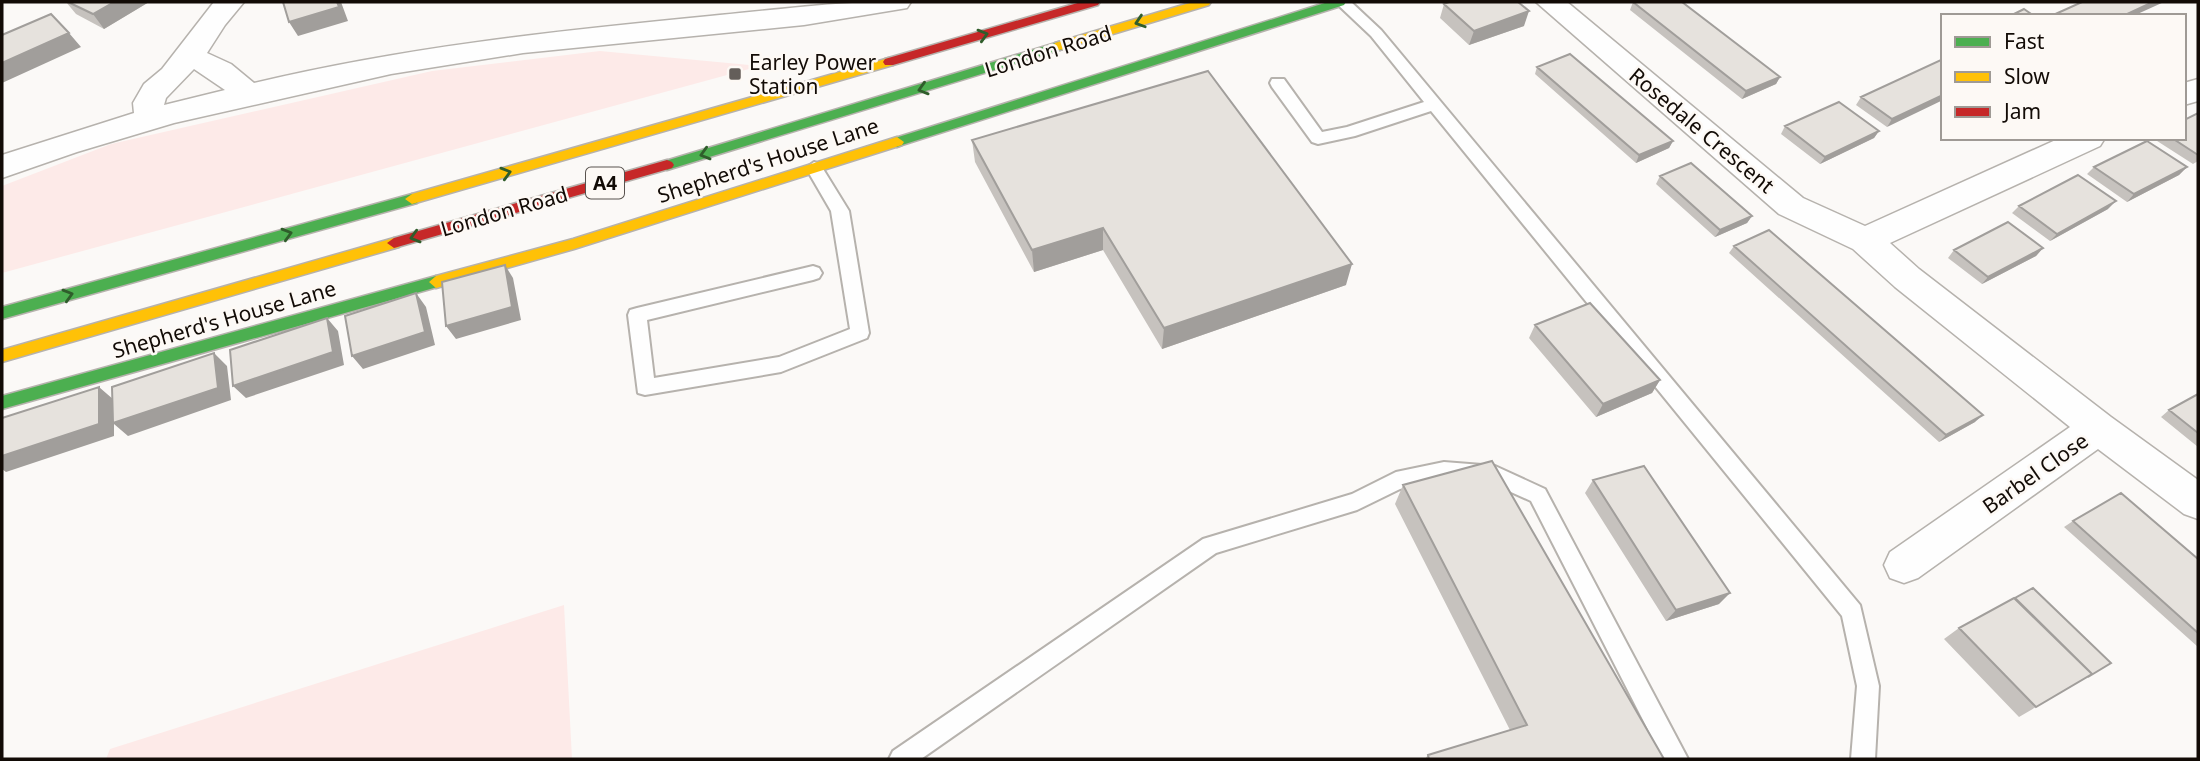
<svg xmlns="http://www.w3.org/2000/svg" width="2200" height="761" font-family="'Noto Sans',sans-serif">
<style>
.green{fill:#fdeae8}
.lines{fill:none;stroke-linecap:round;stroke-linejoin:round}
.lane-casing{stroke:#b6b2ad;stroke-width:4}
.street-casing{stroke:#b6b2ad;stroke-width:3}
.fast-casing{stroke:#b6b2ad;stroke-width:3}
.slow-casing{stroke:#b6b2ad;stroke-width:3}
.jam-casing{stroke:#b6b2ad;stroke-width:3}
.lane{fill:#fefefe;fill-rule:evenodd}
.street{fill:#fefefe;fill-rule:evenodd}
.fast{fill:#4caf50;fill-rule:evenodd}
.slow{fill:#ffc107;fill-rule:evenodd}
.jam{fill:#c62828;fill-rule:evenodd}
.wall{fill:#c6c2be}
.shaded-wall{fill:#a19e9b}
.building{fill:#e6e2dd;stroke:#a19e9b;stroke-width:2}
.oneway{stroke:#2f5d2b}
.poi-dot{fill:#645e5a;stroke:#fdf9f5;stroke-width:2.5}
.labels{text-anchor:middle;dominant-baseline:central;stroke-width:5;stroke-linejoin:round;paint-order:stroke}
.shield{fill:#fdf9f5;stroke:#58524e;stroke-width:2}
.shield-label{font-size:19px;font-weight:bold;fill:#120b06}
.street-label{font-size:21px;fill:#120b06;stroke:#fdf9f5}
.poi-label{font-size:21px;fill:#120b06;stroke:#fdf9f5;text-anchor:start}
</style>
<rect width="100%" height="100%" fill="#fbf9f7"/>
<path class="green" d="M600 51 760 66 2 273V186L111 144 432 71Z
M564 605 572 759H106L110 749Z"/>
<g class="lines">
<g class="lane-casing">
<path id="lane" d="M1335 2H1351L1381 30 1860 605 1879 686 1875 759H1851L1857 686 1842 616 1431 111 1355 136 1318 144 1312 142 1272 87 1270 83 1272 79H1284L1322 132 1347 127 1424 102 1371 36Z
M814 162 820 164 849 211 869 333 867 338 781 372 645 395 638 393 628 315 630 310 637 308 813 266 819 268 822 273 819 278 813 280 647 320 654 378 779 357 850 329 831 211 806 168Z
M1444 462 1495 466 1545 489 1688 759H1663L1531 501 1493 484 1444 480 1400 489 1357 510 1216 553 921 759H889L893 751 1203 539 1352 494 1396 472Z"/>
</g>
<g class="street-casing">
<path id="street" d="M214 2H244L225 25 207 53 231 64 254 83C404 47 556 31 710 16 777 10 844 0 911 2L907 8 804 25 523 53 391 74 174 123 77 152 2 178V155L134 113 133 103 144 84 162 69ZM194 69 225 90 164 105 166 98Z
M1536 2H1567L1803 198 1865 226 2060 138H2105L2100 146 1890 243 1919 269 2111 417 2198 480V519L2184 514 2098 449 1918 578 1904 583 1890 578 1884 565 1890 552 2070 427 1895 287 1853 249 1779 214Z
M2198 79V101L2184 105V83Z"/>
</g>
<g class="fast-casing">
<path id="fast" d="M1328 2H1346L1344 5 902 145 897 147 890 142 892 139Z
M1059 42 1065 46 1063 49 667 170 660 165 662 162Z
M412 194 417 195 419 199 417 203 2 319V307Z
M436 276 443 282 441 286 2 409V396Z"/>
</g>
<g class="slow-casing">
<path id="slow" d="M1193 2H1211L1209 5 1063 49 1059 50 1053 46 1055 43Z
M889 58 893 59V65L412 204 405 199 412 194Z
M897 137 904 142 902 145 574 249 436 288 429 282 436 276 573 239Z
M394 238 399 239 401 243 399 247 2 362V350Z"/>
</g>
<g class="jam-casing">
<path id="jam" d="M1081 2H1100L1098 5 893 65H885L883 62 885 59Z
M667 160 672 162 674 165 672 168 394 248 387 243 394 238Z"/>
</g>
<use href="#lane" class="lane"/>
<use href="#street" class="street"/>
<use href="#fast" class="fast"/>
<use href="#slow" class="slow"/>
<use href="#jam" class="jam"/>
</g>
<path class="wall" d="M66 2H149L104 29 76 14Z
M1633 2 1780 77 1776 84 1742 99 1630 10Z
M1444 4 1524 26 1469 45 1440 18Z
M1943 59 1887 127 1856 105 1861 97Z
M1537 67 1673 141 1669 148 1636 163 1535 74Z
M2198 113V161L2193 164 2154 139 2155 138H2184Z
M1785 126 1879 131 1874 138 1820 164 1781 134Z
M972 140 1346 285 1162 349 1103 250 1034 272 975 162Z
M2094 167H2187L2179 175 2127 202 2087 174Z
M1660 176 1752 216 1747 223 1715 237 1656 184Z
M2019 206 2108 209 2050 241 2012 213Z
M1734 246 1975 422 1939 442 1729 253Z
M2043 248 2036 256 1982 284 1948 258 1954 250Z
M1535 325 1660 380 1652 393 1596 417 1529 338Z
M2198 394V447L2161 417 2169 410Z
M1593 480 1719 604 1666 621 1585 493Z
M1403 485 1664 759H1425L1428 755 1510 730 1395 504Z
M2073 521 2198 559V647L2064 527Z
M1959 628 2111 663 2019 717 1944 639Z"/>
<path class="shaded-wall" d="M114 2H149L104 29 93 14Z
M337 2H341L348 21 298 36 289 22Z
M2153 2H2164L2133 16H2123Z
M1529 11 1524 26 1469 45 1474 31Z
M69 33 81 47 2 83V63Z
M1780 77 1776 84 1742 99 1746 91Z
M1943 95V100L1887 127 1892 119Z
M1879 131 1874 138 1820 164 1825 157Z
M1673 141 1669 148 1636 163 1639 155Z
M2187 167 2179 175 2127 202 2134 194Z
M2116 201 2108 209 2050 241 2057 234Z
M1752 216 1747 223 1715 237 1720 230Z
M1103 228V250L1034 272 1032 250Z
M2043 248 2036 256 1982 284 1988 277Z
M1352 264 1346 285 1162 349 1164 328Z
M505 265 513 278 521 320 456 339 446 326Z
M416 293 426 307 435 345 363 369 352 356Z
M327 318 338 331 344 365 246 398 233 386Z
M214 353 227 366 231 400 128 436 114 424V436L6 472 2 469V456L99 387 114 400Z
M1660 380 1652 393 1596 417 1603 404Z
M1983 415 1975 422 1939 442 1946 435Z
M1730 593 1719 604 1666 621 1676 610Z"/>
<path class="building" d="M68 2H114L93 14Z
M283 2H337L339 7 289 22Z
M1449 2H1518L1529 11 1474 31 1444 4Z
M1633 2H1682L1780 77 1746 91Z
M2082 2H2153L2123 16H2051Z
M2024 9 2034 16H2010Z
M51 14 69 33 2 63V35Z
M1570 54 1673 141 1639 155 1537 67Z
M1943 59V95L1892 119 1861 97Z
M1208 71 1352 264 1164 328 1103 228 1032 250 972 140Z
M1839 102 1879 131 1825 157 1785 126Z
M2198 113V155L2172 138H2184V120Z
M2147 141 2187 167 2134 194 2094 167Z
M1691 163 1752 216 1720 230 1660 176Z
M2078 175 2116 201 2057 234 2019 206Z
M2008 222 2043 248 1988 277 1954 250Z
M1769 230 1983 415 1946 435 1734 246Z
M505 265 512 307 446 326 442 282Z
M416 293 425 332 352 356 345 316Z
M1590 303 1660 380 1603 404 1535 325Z
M327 318 333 352 233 386 230 350Z
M214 353 218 388 113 423 112 387Z
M99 387V424L2 456V418Z
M2198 394V433L2169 410Z
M1492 461 1664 759H1429L1428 755 1527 725 1403 485Z
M1644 466 1730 593 1676 610 1593 480Z
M2121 493 2198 559V633L2073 521Z
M2033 588 2111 663 2088 677 2092 674 2015 598Z
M2014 598 2092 674 2036 707 1959 628Z"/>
<defs><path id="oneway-chevron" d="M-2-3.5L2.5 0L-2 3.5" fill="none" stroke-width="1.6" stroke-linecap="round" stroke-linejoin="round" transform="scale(1.75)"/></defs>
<g class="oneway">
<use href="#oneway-chevron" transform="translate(1140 22) rotate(162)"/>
<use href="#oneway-chevron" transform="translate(983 35) rotate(-16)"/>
<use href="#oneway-chevron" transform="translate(923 89) rotate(163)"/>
<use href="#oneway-chevron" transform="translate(705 154) rotate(164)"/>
<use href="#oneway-chevron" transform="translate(506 173) rotate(-16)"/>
<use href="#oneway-chevron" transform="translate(287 234) rotate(-16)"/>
<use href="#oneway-chevron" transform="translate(415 237) rotate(164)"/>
<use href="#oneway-chevron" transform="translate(68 295) rotate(-16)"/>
</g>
<rect class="poi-dot" x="728" y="67" width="14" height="14" rx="3.5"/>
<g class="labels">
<rect class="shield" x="586" y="167.5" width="38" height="31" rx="5"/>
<g class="shield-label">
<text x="605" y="183">A4</text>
</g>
<g class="street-label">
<text transform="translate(1048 51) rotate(-17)">London Road</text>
<text transform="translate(1702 130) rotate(40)">Rosedale Crescent</text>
<text transform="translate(768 160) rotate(-18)">Shepherd's House Lane</text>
<text transform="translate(504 211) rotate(-16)">London Road</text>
<text transform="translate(224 319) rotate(-16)">Shepherd's House Lane</text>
<text transform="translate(2035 473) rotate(-35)">Barbel Close</text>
</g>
<g class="poi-label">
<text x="749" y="62">Earley Power<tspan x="749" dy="24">Station</tspan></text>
</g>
</g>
<rect width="2200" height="761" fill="none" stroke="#120b06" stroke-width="7"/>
<rect x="1941" y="14" width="245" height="126" fill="#fdf9f5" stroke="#9f9a95" stroke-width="2"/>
<rect x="1955" y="37" width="35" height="10" fill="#4caf50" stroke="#9f9a95" stroke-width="2"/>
<text x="2004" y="49" font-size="21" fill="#120b06">Fast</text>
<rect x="1955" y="72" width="35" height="10" fill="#ffc107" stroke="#9f9a95" stroke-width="2"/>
<text x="2004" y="84" font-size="21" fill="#120b06">Slow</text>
<rect x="1955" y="107" width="35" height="10" fill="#c62828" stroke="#9f9a95" stroke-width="2"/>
<text x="2004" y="119" font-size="21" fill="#120b06">Jam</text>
</svg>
